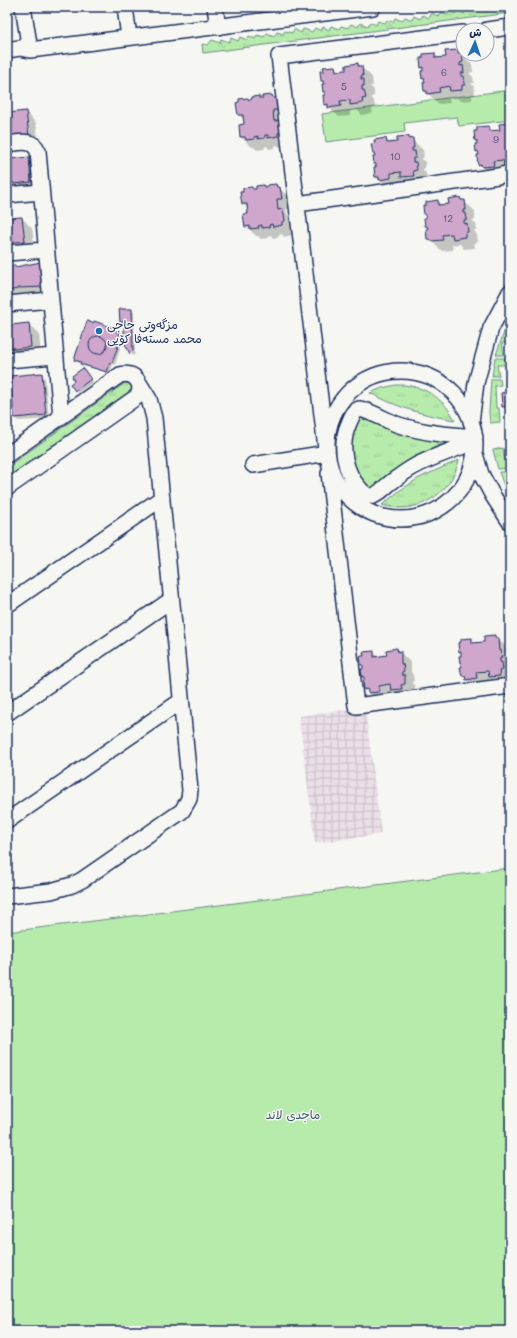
<svg xmlns="http://www.w3.org/2000/svg" width="517" height="1338" font-family="Mali,'Playpen Sans Arabic',sans-serif">
<style>
.industrial{fill:url(#industrial-grid)}
.grass{fill:url(#grass-tufts);stroke:#698d85}
.park{fill:#b7ebac;stroke:#698d85}
.shadow{fill:#0003}
.building{fill:#cfa7cd;stroke:#1b2f5e}
.lines{fill:none;stroke-linecap:round;stroke-linejoin:round}
.minor-casing{stroke:#1b2f5e;stroke-width:18}
.minor{stroke:#f6f6f2;stroke-width:15}
.poi-dot{fill:#1f6fb2;stroke:#f6f6f2;stroke-width:1.5}
.labels{text-anchor:middle;dominant-baseline:central;stroke-width:3;stroke-linejoin:round;paint-order:stroke}
.number-label{font-size:10px;fill:#484d7a}
.poi-label{font-size:12px;fill:#1b2f5e;stroke:#f6f6f2;text-anchor:start}
.park-label{font-size:12px;fill:#3a556e;stroke:#f6f6f2}
</style>
<defs>
<pattern id="industrial-grid" width="8" height="8" patternUnits="userSpaceOnUse"><rect width="8" height="8" fill="#eadee7"/><path d="M0 4h8M4 0v8" fill="none" stroke="#c8bfc9"/></pattern>
<pattern id="grass-tufts" width="24" height="20" patternUnits="userSpaceOnUse"><rect width="24" height="20" fill="#b7ebac"/><path d="M3 7l-1-3M5 7V3M7 7l1-3M15 17l-1-3M17 17v-4M19 17l1-3" fill="none" stroke="#9dca96"/></pattern>
</defs>
<rect width="100%" height="100%" fill="#f6f6f2"/>
<filter id="ink" filterUnits="userSpaceOnUse"><feTurbulence type="fractalNoise" baseFrequency=".025" numOctaves="2"/><feDisplacementMap in="SourceGraphic" scale="8" xChannelSelector="R" yChannelSelector="G"/><feConvolveMatrix kernelMatrix="1 2 1 2 8 2 1 2 1" color-interpolation-filters="sRGB"/></filter>
<g filter="url(#ink)">
<path class="industrial" d="M365 707 381 834 315 843 299 716Z"/>
<path class="grass" d="M487 7 494 9 495 7 502 8 503 7H510V13L203 53 202 44 208 45 212 40 220 43 221 39 229 42 231 38 238 41 240 37 247 40 249 36 255 39 257 35 264 37 267 33 274 36 277 32 283 34 285 31 292 33 294 29 301 33 303 29 312 32 315 28 321 31 323 27 329 30 331 26 339 29 341 26 348 28 351 24 358 27 360 23 368 26 370 22 376 25 378 21 385 23 387 20 393 22 395 18 402 21 405 17 412 20 414 16 420 19 423 15 429 18 432 13 439 17 442 12 447 15 449 11 455 14 457 10 464 14 468 9 475 12 477 8 485 11Z
M510 315V342L502 343 504 355H496Z
M495 358H505V365H497L499 376H492Z
M491 379H500L501 385 495 386 496 408H499L500 422 490 423 489 412Z
M125 383H130C132 385 133 387 131 390L7 478V467Z
M396 385C422 384 443 397 455 420 423 415 399 408 370 393L382 388Z
M359 413 441 438V445C413 457 393 470 371 491L364 485 353 466 350 439Z
M503 448 505 462H510V468L498 469 493 450Z
M459 460C451 495 416 516 382 505L399 491 419 478Z
M499 472H510V493L507 494Z"/>
<path class="park" d="M510 90V120L459 126 457 117 404 123 405 132 326 142 322 114Z
M510 868V1331H7V932Z"/>
<path class="shadow" d="M457 51 472 64 473 72 469 73 473 77 474 83H471L474 87 475 95H472V100L461 101 456 97 449 98 450 103 439 104 425 91 426 83 423 78 424 70 422 67 434 54 439 58 447 57Z
M358 64 372 77 373 86H370L374 90V96L371 97 374 101 375 108 372 109 373 113 362 115 357 110 350 111V116L339 117 325 104 326 94 324 92 325 85 322 81 335 67 340 72 348 71Z
M272 96 286 109 288 146 280 147 277 145 275 146V148L269 149 267 146 264 147 265 149 257 150 254 147H252L241 137 245 125V121L239 115 248 99 250 101 259 97 261 99Z
M26 112 36 123 39 146 7 149V116Z
M510 124V170L489 174 479 164V154L477 151 478 144 476 140 488 127 493 131H501Z
M409 137 423 150 424 158H421L425 162V168L423 169V170L426 173V181L387 187 376 177 377 166 375 164 376 157 374 153 386 139 390 144 399 143Z
M28 158 39 169 41 192 7 195V162Z
M276 185 290 198 292 209H286L287 214 293 221 295 232H292V235L284 237 282 234 279 235V237L273 238 271 235 268 236 269 238 261 239 258 236H256L246 226 249 214V210L243 204 252 188 254 190Z
M460 198 475 211V220H472L476 224 477 230H474L477 235 478 242 474 243 475 248 464 249 460 244 452 245 453 250 442 251 428 238 429 230 426 226 427 217 425 215 437 201 442 206 450 205Z
M22 218 32 228 35 251 7 253V220Z
M40 263 53 297H7V267L14 266 15 267Z
M131 310 134 312 135 354 133 356 125 342V324L121 321Z
M29 324 39 334 41 357 7 360V327Z
M113 329 122 335 119 344 121 346 115 365 113 364 110 373 84 366 75 360Z
M510 371V405H507V407H510V411L509 412 503 406 509 393Z
M86 372 93 382 78 393 71 384Z
M41 374 45 378 49 419 18 421 14 417Z
M495 636 508 649V659L510 661V681L473 686 463 676V668L461 663 462 653 460 651 471 639 476 644 486 642Z
M397 649 411 663V672L413 675 414 681 412 682 415 686V694L375 699 365 689V678L363 676 365 670 362 665 365 657 373 652 379 657 388 656Z"/>
<path class="building" d="M458 50V53H462L463 62 460 63V66L463 65 464 73H461V76H464L465 85H462V90L450 91 449 86 439 88 440 92 427 94V91H424L423 82H425L424 78 422 79 421 71H423V67L421 68 420 58H423V54L435 53V58L446 57 445 51Z
M358 63V66H362L363 76H361V79H364V86H362V90H364L366 98 362 99 363 103 350 105V100L340 101 341 106 328 108V104L324 105 323 95H325V92H323L322 84H324L323 81H321L320 71H324L323 67 335 66 336 71 346 70V65Z
M272 95 273 98H276L278 110H273L274 121 279 120 281 132 278 133V136L268 138V135H265V138L258 139V136L254 137 255 139 246 140 245 137H240L239 125 244 124 243 115H238L236 103 239 102V99L248 98 249 100 252 99V97L259 96V98H263L262 96Z
M26 111 29 136 11 137V136H7V115L8 114V113Z
M510 123V164L504 165 503 160 493 161 494 166 482 167 481 164 478 165 477 155H479L478 151 476 152 475 144H477V141H475L474 131H477V127L489 126V131L500 130 499 124Z
M409 136V139L413 138 414 148H412V151H415L416 158H413V162H416L417 170 413 171 414 176 401 177V172L391 173V178L379 180V177H375L374 167H376V164H374L373 156H375L374 153H373L371 144 375 143 374 140 386 138 387 143 397 142V137Z
M29 157 31 182 14 184 13 182 7 183V161H11V159Z
M276 184 277 187H280L282 199H277L278 210 283 209 285 221 282 222V225L273 227 272 224 269 225 270 227 262 228V225L258 226 259 228 250 229V226L245 227 243 214H248L247 204H242L240 192H243V188L252 187 253 189H256V186L264 185V187H267V185Z
M460 197 461 200H465L466 210H463V213H466L467 220H464V224L467 223 468 232 465 233V237L453 239 452 234 442 235 443 240 431 241 430 239H427L426 229H428L427 226H425L424 218H426V215H424L423 205H426V202L438 200V205L449 204 448 199Z
M22 217 25 241 7 243V218Z
M41 262 43 287 18 288V289L7 291V266L15 265V267Z
M119 309H132L133 351 130 354 124 342V322H120Z
M87 321 93 323 94 321 114 328 113 330 120 332 117 342 119 343 112 363H110L107 372 80 364 81 362 74 360Z
M29 323 31 347 14 349V348H7V326H11V325Z
M89 345a9 9 0 1 1 18 0a9 9 0 1 1-18 0Z
M83 368 91 379 75 391 70 384 74 381 72 376Z
M510 370V406L502 407 501 393 508 392 506 371Z
M42 373 46 415 14 418 10 376Z
M495 635V638H498L499 651 501 650 502 658H500V662H502L503 670 499 671 500 676 489 677 488 671 476 672 477 678 466 680 465 676H462L460 667H462L461 663H460L459 656H461V651L459 652 458 643 461 642V639L472 638V643L484 642V636Z
M397 648 398 652 401 651V664H403L404 671 402 672V675H405V684L401 685 402 689 391 690 390 684 379 686V692L368 693V689L364 690 363 681 364 680V677H362L361 669H363V665H361L360 656H364L363 652 374 651V657L387 655 386 650Z"/>
<g class="lines">
<g class="minor-casing">
<path id="minor" d="M23 7 30 50
M125 7 129 37
M215 7 218 27
M487 30 510 27
M7 50 20 48 30 50 373 7
M7 144C18 143 33 138 38 151L61 417
M7 195 41 192
M297 204 498 176 510 173
M7 253 46 250
M7 304 50 300
M7 360 55 356
M327 445a74 74 0 1 1 148 0a74 74 0 1 1-148 0Z
M471 422 476 383 491 328 510 292
M475 437C449 435 424 433 399 425 386 421 372 411 359 409 353 412 351 418 349 423 339 445 344 472 360 489 363 492 367 497 373 496 379 494 385 487 390 483 398 477 406 471 415 466 434 456 455 449 475 442
M326 448 279 56 463 33
M475 454 481 474 493 496 510 522
M7 455 120 375C134 371 144 383 138 396L7 488
M253 465 327 453
M329 473 356 706 510 686
M7 605 162 498
M7 713 171 600
M7 821 181 701
M7 896 51 891 72 885 82 880 182 811 189 799 190 790 154 418 149 399 139 383"/>
</g>
<use href="#minor" class="minor"/>
</g>
</g>
<circle class="poi-dot" cx="99" cy="331" r="4"/>
<g class="labels">
<g class="number-label">
<text x="444" y="72">6</text>
<text x="344" y="86">5</text>
<text x="496" y="139">9</text>
<text x="395" y="156">10</text>
<text x="448" y="218">12</text>
</g>
<g class="poi-label">
<text x="107" y="324">مزگەوتی حاجی<tspan x="107" dy="14">محمد مستەفا کۆیی</tspan></text>
</g>
<g class="park-label">
<text x="293" y="1114">ماجدی لاند</text>
</g>
</g>
<rect width="517" height="1338" fill="none" stroke="#f6f6f2" stroke-width="24"/>
<rect x="12" y="12" width="493" height="1314" fill="none" stroke="#1b2f5e" stroke-width="1.5" filter="url(#ink)"/>
<g transform="translate(475 42) rotate(3)"><circle r="19" fill="#f6f6f2" stroke="#9ea6b7"/>
<path d="M0-3L7 15L0 10L-7 15Z" fill="#1f6fb2"/>
<text y="-6" font-size="11" font-weight="bold" text-anchor="middle" fill="#1b2f5e">ش</text>
</g>
</svg>
